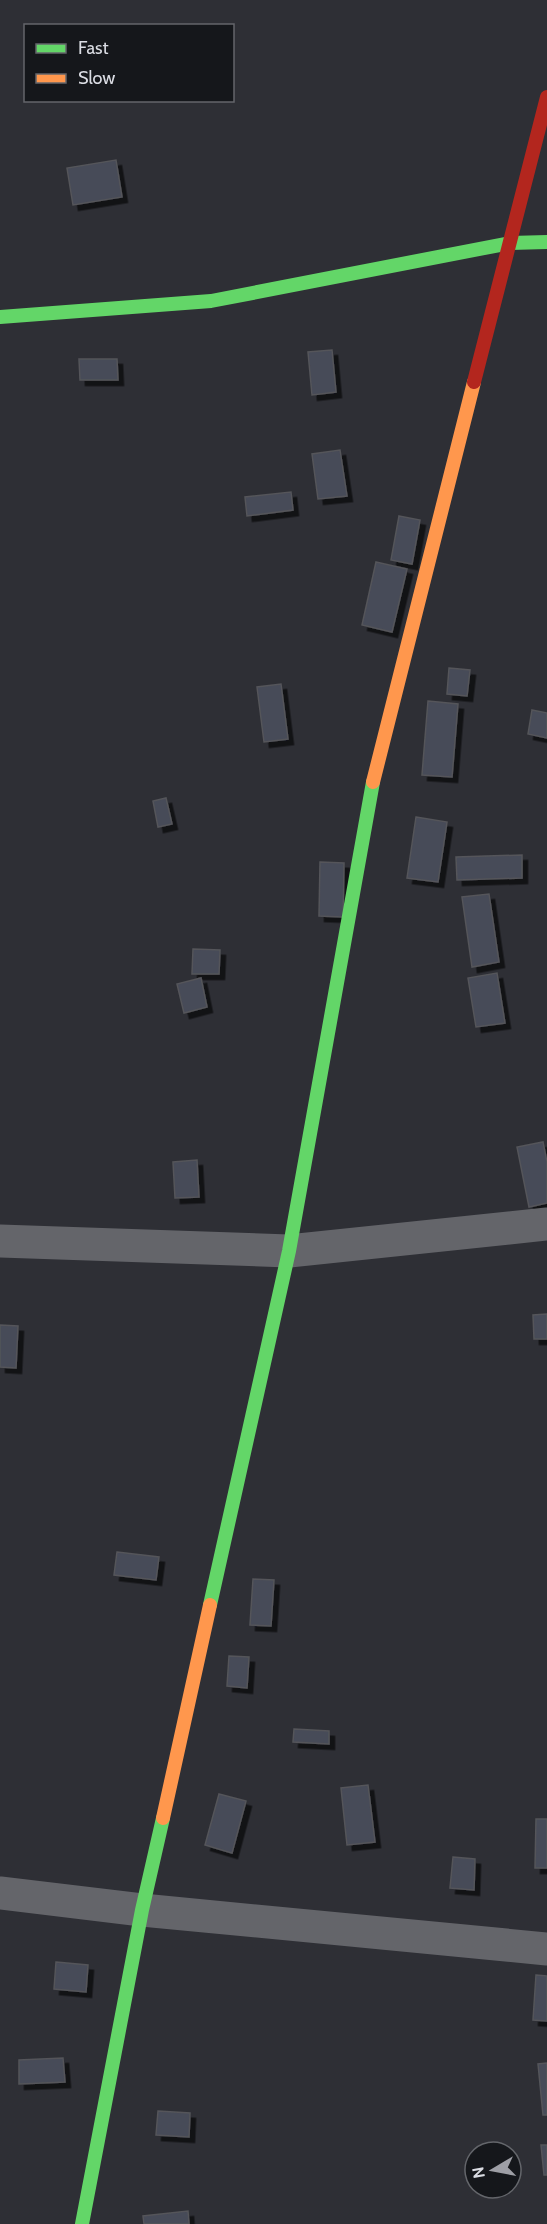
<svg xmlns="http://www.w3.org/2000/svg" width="547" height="2224" font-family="Cabin,sans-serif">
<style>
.building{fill:#474b58;stroke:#54555a;stroke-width:1.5;filter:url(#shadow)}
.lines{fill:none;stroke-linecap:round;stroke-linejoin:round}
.street{stroke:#64656a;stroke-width:33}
.fast{stroke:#63d668;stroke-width:14}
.slow{stroke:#ff974d;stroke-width:14}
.jam{stroke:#b3261e;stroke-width:14}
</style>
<defs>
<filter id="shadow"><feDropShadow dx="5.5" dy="5.5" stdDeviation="0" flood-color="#0009"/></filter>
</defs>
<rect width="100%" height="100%" fill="#2e2f35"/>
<path class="building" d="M116 160 122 197 73 205 67 168Z
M332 350 336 392 312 395 308 352Z
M79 359H117L118 380H80Z
M340 450 347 496 318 499 312 454Z
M291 492 293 510 247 516 245 497Z
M399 516 420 520 412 564 391 560Z
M376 562 407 569 392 632 362 625Z
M449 668 470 670 467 696 447 694Z
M281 684 288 739 264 742 257 687Z
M428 701 458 704 452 777 422 775Z
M532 710 547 713V738L528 734Z
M166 798 172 824 158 827 153 801Z
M416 817 447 822 438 882 407 878Z
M522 855V878L457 880 456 857Z
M320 862 344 863 343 917 319 916Z
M489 894 499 962 472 967 462 897Z
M193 949 220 950 219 974H192Z
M497 973 505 1023 476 1027 468 978Z
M201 978 207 1007 184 1013 177 984Z
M543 1142 547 1162V1203L529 1207 517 1147Z
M197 1160 199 1197 175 1198 173 1162Z
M547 1314V1339H534L533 1315Z
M0 1325 18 1326 16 1368 0 1367Z
M117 1552 159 1557 156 1580 114 1575Z
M253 1579 274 1580 271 1626 250 1625Z
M229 1656 249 1657 247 1688 227 1686Z
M294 1729 329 1731V1744L293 1742Z
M368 1785 375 1842 347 1845 341 1788Z
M219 1794 246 1801 232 1853 205 1845Z
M536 1819H547V1868H535Z
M453 1857 475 1859 474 1890 450 1888Z
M56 1962 88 1965 86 1992 54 1989Z
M536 1975 547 1976V2021L533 2020Z
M63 2058 65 2082 19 2084V2060Z
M547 2063V2115H543L538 2064Z
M158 2111 190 2113 189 2137 156 2135Z
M541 2145H547V2175H544Z
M188 2211 189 2224H144L143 2216Z"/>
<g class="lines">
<path class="street" d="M0 1241 289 1251 547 1224
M0 1893 142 1910 547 1949"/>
<path class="fast" d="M0 317 211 301 510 243 547 242
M210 1605 289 1251 373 782
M82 2224 142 1910 163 1818"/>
<path class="slow" d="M373 782 474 382
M163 1818 210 1605"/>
<path class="jam" d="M474 382 547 97"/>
</g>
<rect x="24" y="24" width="210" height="78" fill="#15171b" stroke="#64666b" stroke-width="1.5"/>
<rect x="36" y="44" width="30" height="9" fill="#63d668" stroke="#64666b" stroke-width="1.5"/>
<text x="78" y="54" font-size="18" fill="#dadce3">Fast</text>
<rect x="36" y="74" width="30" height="9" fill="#ff974d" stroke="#64666b" stroke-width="1.5"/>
<text x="78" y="84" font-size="18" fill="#dadce3">Slow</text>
<g transform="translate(493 2170) rotate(260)"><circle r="28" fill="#15171b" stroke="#64666b" stroke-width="1.5"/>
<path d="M0-4.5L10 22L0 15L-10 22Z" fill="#9e9fa6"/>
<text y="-9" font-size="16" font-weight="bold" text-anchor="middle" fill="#dadce3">N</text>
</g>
</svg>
